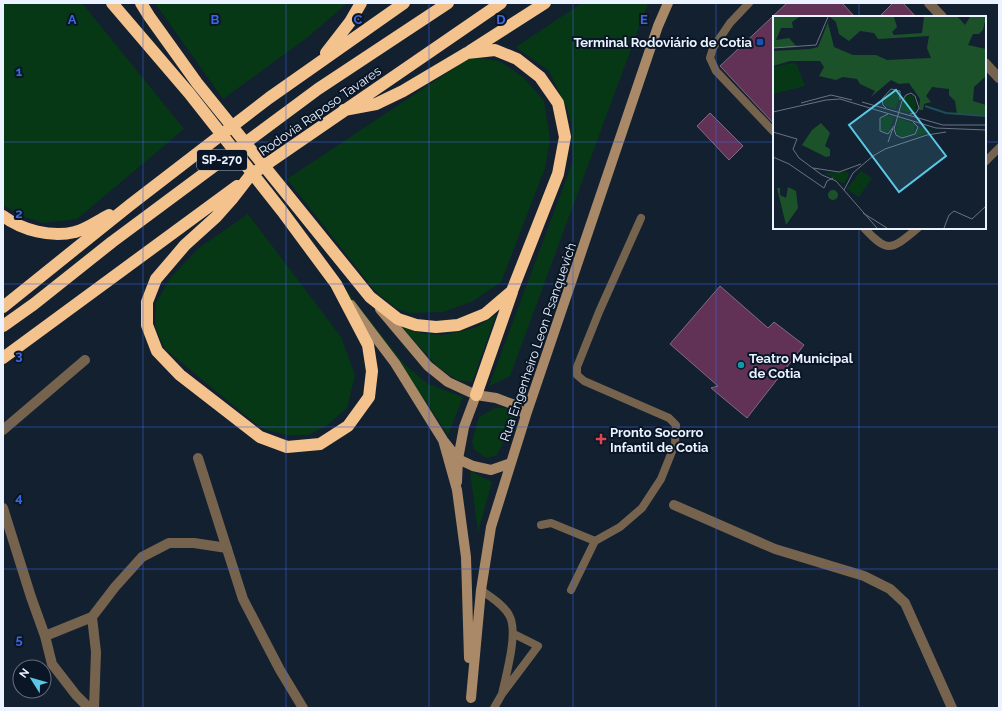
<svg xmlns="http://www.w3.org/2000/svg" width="1002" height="711" font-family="Raleway,sans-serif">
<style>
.green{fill:#073816}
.building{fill:#623156;stroke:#826c7c}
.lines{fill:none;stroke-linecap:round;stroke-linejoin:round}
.lane{stroke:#76634e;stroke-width:8}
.street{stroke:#76634e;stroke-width:10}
.secondary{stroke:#a98968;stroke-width:10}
.highway{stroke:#f4c28d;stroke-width:12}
.grid{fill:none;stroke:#3c67de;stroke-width:1;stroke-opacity:0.55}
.transit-dot{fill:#1a4fb4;stroke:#0a1626;stroke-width:1.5}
.culture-dot{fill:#0f9aa8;stroke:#0a1626;stroke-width:1.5}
.health-dot{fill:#e0444e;stroke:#0a1626;stroke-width:1.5}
.labels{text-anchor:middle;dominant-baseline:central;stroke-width:4;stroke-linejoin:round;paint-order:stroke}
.shield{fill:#0a1626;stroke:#a7b1be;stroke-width:1}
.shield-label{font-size:12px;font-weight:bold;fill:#eaf3ff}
.poi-label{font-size:13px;font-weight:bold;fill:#eaf3ff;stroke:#0a1626;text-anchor:start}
.street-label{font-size:13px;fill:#eaf3ff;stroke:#0a1626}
.inset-river{fill:none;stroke:#1d4f53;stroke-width:2}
.inset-road{fill:none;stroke:#697483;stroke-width:1}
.view{fill:#5ac8e5;fill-opacity:0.15;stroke:#5ac8e5;stroke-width:2}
.inset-edge{fill:none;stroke:#eaf3ff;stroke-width:2}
.grid-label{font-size:13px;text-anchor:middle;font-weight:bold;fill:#3c67de;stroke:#0a1626;stroke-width:4;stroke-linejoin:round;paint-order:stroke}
</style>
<rect width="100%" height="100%" fill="#132030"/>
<path class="green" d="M3 3H82L184 129 77 219 44 223 22 216 3 205Z
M155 3H345V5L308 37 223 99Z
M582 3H648L510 376 489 386 573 161 571 122 566 106 549 71 516 47Z
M471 57 499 61 523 77 544 101 550 139 545 168 501 282 473 301 443 312 410 313 396 308 375 291 287 179Z
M248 214 341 337 355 375 347 408 326 426 308 435H286L261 428 165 349 155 327 156 303 171 277 199 248Z
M343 286 404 364 428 384 463 397 448 435 425 400 340 287Z
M496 315 472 382 457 380 437 366 399 324 420 333 443 335 475 328Z
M495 408H506L515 417 497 455 486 458 474 449 472 441 479 417Z
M470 471 492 482 478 532Z"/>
<path class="building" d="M787 3H842L855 17H774V124L720 66Z
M893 3H903L916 17H879Z
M710 113 743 146 729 160 697 126Z
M720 286 768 328 774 322 804 345 747 418 711 388 718 386 670 344Z"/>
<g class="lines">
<path class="lane" d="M749 3 730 23 713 48 710 58 716 71 774 132
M985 162 999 148
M864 228C889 255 892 249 918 228
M541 525 551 523 595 541 571 590
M595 541 620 527 642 508 661 479 675 444 676 425 669 418 584 381 577 375V367L599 312 641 218
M481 590C490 597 503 604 509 615 519 631 506 675 502 694
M494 708 502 694 538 646 514 634"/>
<path class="street" d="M929 3 942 17
M985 63 999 78
M3 430 85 360
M198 458 243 599 280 670 303 708
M674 505 775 549 864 576 890 589 905 603 952 708
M3 508 31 597 45 636
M92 617 96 652 94 708
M89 708 76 695 52 664 45 636 92 617 115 587 142 557 169 543H194L227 548"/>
<path class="secondary" d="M351 305 395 363 443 440 458 459 473 466 491 470 511 463
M380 309 428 366 448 382 476 395 496 398 512 404 526 415
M443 440 457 490 466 557 469 658
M457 482 458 459 464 427 476 395
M471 698 481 590 491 527 526 415 658 26 668 3"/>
<path class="highway" d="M112 3 189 93 282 211 336 284 368 345 372 371 369 397 348 426 320 444 287 447 260 437 180 375 157 351 147 325V302L156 279 185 245 216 217 232 199 249 177
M141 3 149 16 197 83 370 297 398 319 416 325 436 327 458 325 485 314 512 291 558 174 565 137 558 103 540 77 517 59 495 50 467 53 403 91 376 104 344 110
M470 51 545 3
M326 53 350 22 361 3
M258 170 501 3
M3 216C22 230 51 238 75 232 85 230 99 220 109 215
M3 307 130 205 269 98 404 3
M3 326 34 304 112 242 318 89 448 3
M3 358 237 186
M476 395 512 292"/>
</g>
<path class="grid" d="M143 3V708M286 3V708M429 3V708M573 3V708M716 3V708M859 3V17M3 142H774M985 142H999M859 228V708M3 284H999M3 427H999M3 569H999"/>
<rect class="transit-dot" x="756" y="38" width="8" height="8" rx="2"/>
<circle class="culture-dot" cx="741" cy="365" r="4"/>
<path class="health-dot" d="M599 433h4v4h4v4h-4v4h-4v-4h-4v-4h4z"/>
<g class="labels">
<rect class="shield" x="197" y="150" width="50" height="20" rx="3"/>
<g class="shield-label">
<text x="222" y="160">SP-270</text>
</g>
<g class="poi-label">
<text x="752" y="42" text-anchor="end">Terminal Rodoviário de Cotia</text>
<text x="749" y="358">Teatro Municipal<tspan x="749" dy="15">de Cotia</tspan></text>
<text x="610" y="432">Pronto Socorro<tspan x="610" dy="15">Infantil de Cotia</tspan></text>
</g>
<g class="street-label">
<text transform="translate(320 111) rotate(-35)">Rodovia Raposo Tavares</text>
<text transform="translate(538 342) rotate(-71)">Rua Engenheiro Leon Psanquevich</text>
</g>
</g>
<g transform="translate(773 16)">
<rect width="213" height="213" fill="#132030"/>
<path d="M20 47 24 49 32 70 0 78V51ZM118 75 125 76 127 79 123 93 112 90 110 81ZM140 79 144 94 139 97 127 94 132 80ZM113 99 121 101 116 116 108 115V102ZM125 102 142 108 141 117 129 121 122 116ZM145 111 161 115 122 126 141 120ZM88 155 99 162 86 181 74 173ZM74 156 76 159 71 168 51 157Z" fill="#073816"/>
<path d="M0 1H26L19 6 20 12H8L3 24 16 22 24 31 0 32ZM57 1H121L124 11 119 16 121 19 149 17 151 1H185L192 9 197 1H213L210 14 206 18H200L195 29 213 33V60L201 71 200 85 213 89V100L184 98 182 85 176 79V73L159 71 153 80 158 86 151 88 150 94H146L147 83 136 67 126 68 118 64 98 81 102 75 87 68 84 63 70 61 63 64 46 60 51 51 47 45H17L0 50V35L37 33 45 31ZM57 1 63 6 66 18 76 25 87 15 101 17 105 23 156 20 154 32 158 42 114 44 103 39H80L61 31 55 7ZM48 107 57 117 52 130 57 133V140L53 141 29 129 39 114ZM15 171 23 175 25 192 13 209 4 172H7V179L13 182ZM55 179a5 5 0 1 1 10 0a5 5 0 1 1-10 0Z" fill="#1c5229" fill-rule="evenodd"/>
<path class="inset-river" d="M152 90 173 97 213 100"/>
<path class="inset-road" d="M0 32 43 29 55 1M89 86 170 109H213M28 87 58 79 79 84M113 92 110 89 109 83 118 73 127 75V84M0 96 53 84 67 83 163 112 213 114M115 98 107 102V115L115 118 121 110M137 98 143 97 146 92 142 80 138 77 133 79 129 85 121 113 123 119 129 122 142 118 145 111 140 106M0 116 24 123 20 133 26 142 49 159 63 165 104 212M115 126 120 112M100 140 112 133 154 119 173 116M0 141 16 148 51 172 54 165 60 162M40 152 66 156 88 148M71 174 80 157 101 139M90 197 114 212M171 212 176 199 181 195 199 203 213 190"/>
<path class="view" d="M123 74 173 140 126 176 76 109Z"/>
<rect width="213" height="213" class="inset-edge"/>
</g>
<g class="grid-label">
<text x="72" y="24">A</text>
<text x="215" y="24">B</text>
<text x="358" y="24">C</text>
<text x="501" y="24">D</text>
<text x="644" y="24">E</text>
<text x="19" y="76">1</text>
<text x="19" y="218">2</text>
<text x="19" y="360">3</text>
<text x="19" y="502">4</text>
<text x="19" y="644">5</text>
</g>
<rect width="1002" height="711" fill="none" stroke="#eaf3ff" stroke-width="8"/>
<g transform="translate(32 679) rotate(307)"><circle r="19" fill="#0a1626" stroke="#646e7d"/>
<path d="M0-3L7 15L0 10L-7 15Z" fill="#5ac8e5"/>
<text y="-6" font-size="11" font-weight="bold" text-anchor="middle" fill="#eaf3ff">N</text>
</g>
</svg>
